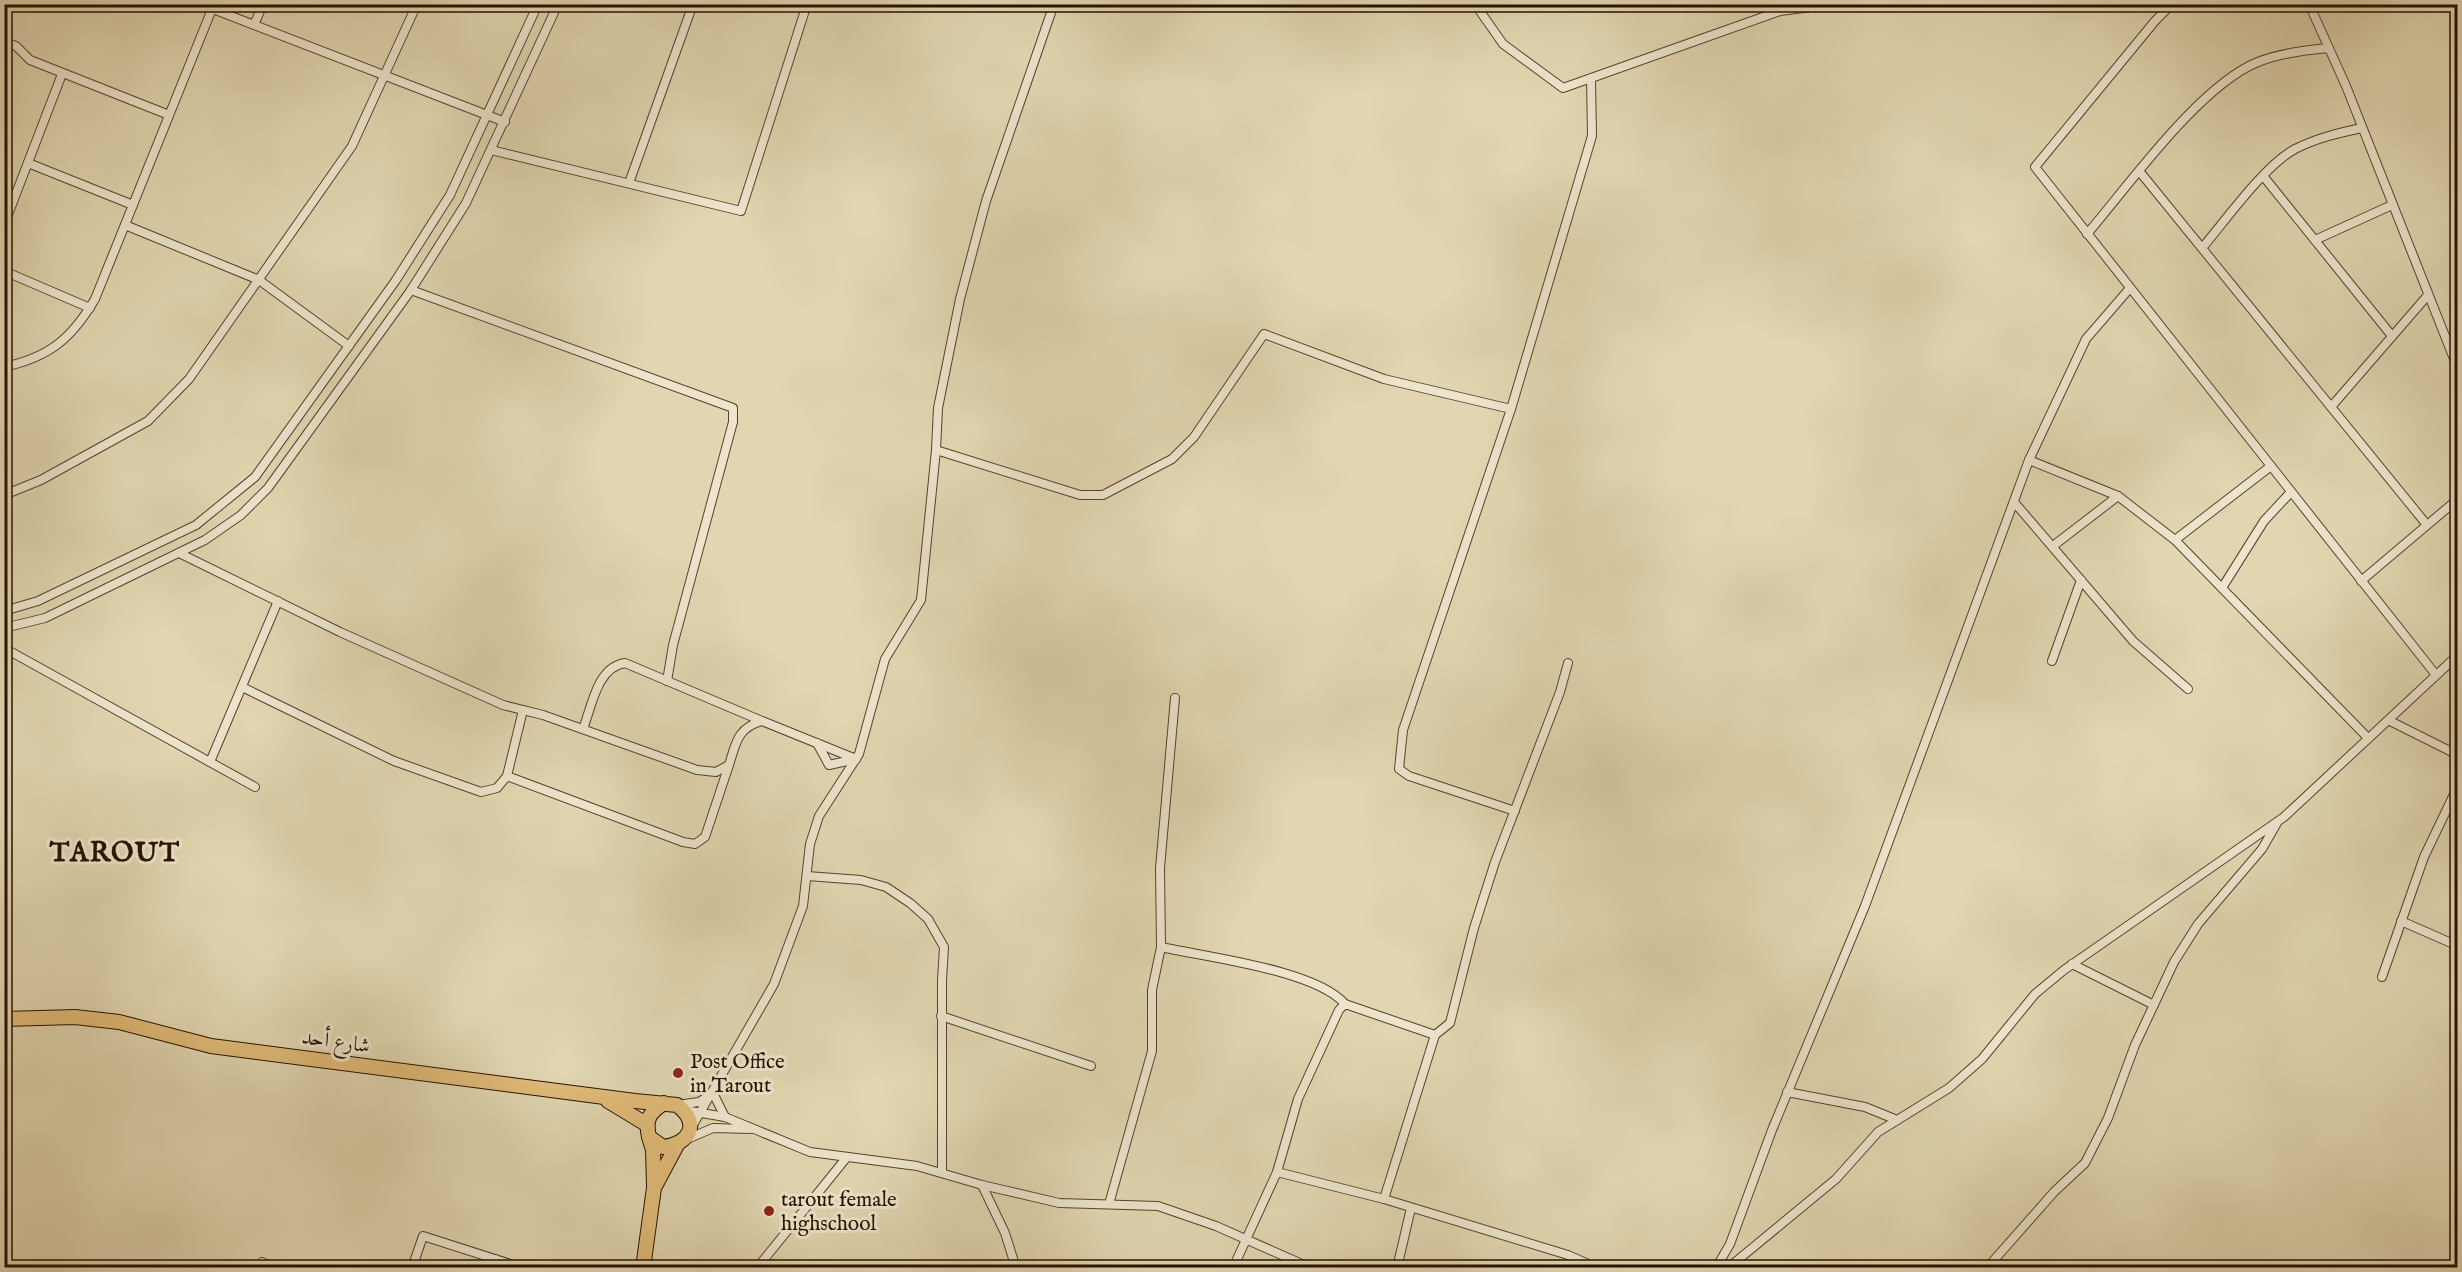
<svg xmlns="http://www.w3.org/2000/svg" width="2462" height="1272" viewBox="0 0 2462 1272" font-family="'IM FELL English',Amiri,serif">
	<rect width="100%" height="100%" fill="#e1d6b1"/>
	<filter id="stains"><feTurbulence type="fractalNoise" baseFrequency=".00333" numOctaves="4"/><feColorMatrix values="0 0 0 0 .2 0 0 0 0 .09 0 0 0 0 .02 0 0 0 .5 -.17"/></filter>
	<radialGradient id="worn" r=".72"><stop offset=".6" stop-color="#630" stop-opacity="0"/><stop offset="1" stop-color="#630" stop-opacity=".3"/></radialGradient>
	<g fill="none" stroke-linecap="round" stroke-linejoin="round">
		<!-- street casing -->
		<g stroke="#56422c" stroke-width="10">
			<g id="street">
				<polyline points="200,4 505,122"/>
				<polyline points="1475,4 1503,44 1563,88 1780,11 1835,4"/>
				<polyline points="2172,4 2155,21 2035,167 2436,675"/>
				<polyline points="2309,4 2346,86 2458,369"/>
				<polyline points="254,25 263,4"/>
				<polyline points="4,42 16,46 30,60 169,115"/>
				<polyline points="491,150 741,211 807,4"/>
				<polyline points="28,163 133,205"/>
				<polyline points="2140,172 2427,525"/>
				<polyline points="2264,177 2392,336"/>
				<polyline points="629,183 693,4"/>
				<polyline points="4,225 62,74"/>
				<polyline points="125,225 259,280 349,346"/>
				<path d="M2087,234c42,-49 113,-149 171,-172 22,-9 47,-12 71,-14"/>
				<polyline points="2315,240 2392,205"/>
				<path d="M2202,248c24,-28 62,-82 93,-99 22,-11 43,-16 67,-21"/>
				<polyline points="4,271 90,308"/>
				<polyline points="2130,288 2086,339 2029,460 2118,496 2175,540 2271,466"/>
				<polyline points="411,290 733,408 733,422 673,645 667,681"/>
				<path d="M4,367c46,-10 68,-29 91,-68l117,-290"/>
				<polyline points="2331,407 2428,295"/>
				<polyline points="1511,409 1403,730 1399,769 1409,776 1515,811"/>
				<polyline points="936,450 1080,495 1103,495 1172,459 1194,437 1264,334 1384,379 1511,409 1592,136 1591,78"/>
				<polyline points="4,495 41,480 148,421 189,379 352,146 417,4"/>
				<polyline points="2014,502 2133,641 2188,689"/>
				<polyline points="2175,540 2368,738"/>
				<polyline points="2053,546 2118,496"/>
				<path d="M179,553l161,79 163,73 40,10 154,55 19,2 13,-7c7,-22 8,-37 33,-44l94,38"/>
				<polyline points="2361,581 2458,499"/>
				<polyline points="2222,588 2264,521 2291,492"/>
				<polyline points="4,611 38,601 196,525 255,477 396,280 450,195 538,4"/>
				<polyline points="4,628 45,618 205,540 241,515 268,488 411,290 466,203 558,4"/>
				<polyline points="4,648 255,787"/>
				<polyline points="2052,661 2081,580"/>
				<polyline points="242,687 394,761 481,792 497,788 507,776 523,710"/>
				<polyline points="2390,721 2458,755"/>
				<path d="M583,729c9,-23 14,-62 42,-66l137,58"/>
				<polyline points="817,743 829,765 856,759"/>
				<polyline points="210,762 278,601"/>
				<polyline points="507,776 683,842 695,844 705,837 729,765"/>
				<polyline points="807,876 861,880 886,887 910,903 928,919 944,947 942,980 942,1173"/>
				<polyline points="2401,921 2458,946"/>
				<path d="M1161,947c45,10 155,23 184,57"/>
				<polyline points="2072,964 2154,1005"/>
				<polyline points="2382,977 2424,857 2458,786"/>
				<polyline points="941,1016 1091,1066"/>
				<polyline points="1435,1035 1450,1023 1474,928 1495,862 1560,692 1568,663"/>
				<polyline points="1787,1092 1865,1107 1897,1120"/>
				<polyline points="713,1093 725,1117"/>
				<polyline points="677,1105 699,1102 710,1095"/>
				<polyline points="684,1110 725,1117 810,1152 917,1166 982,1185 1059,1203 1158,1206 1216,1226 1311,1268"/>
				<polyline points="690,1130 774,984 803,906 810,844 819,816 859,754 885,659 921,600 936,450 938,408 960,299 986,201 1054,4"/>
				<polyline points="685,1140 713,1128 750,1129"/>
				<polyline points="1277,1172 1384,1199"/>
				<polyline points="982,1185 1005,1233 1016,1268"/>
				<polyline points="1109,1204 1152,1051 1152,990 1161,947 1160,868 1175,698"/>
				<polyline points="261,1268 262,1262 276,1268"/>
				<polyline points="412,1268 423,1236 523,1268"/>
				<polyline points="493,1268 495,1259"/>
				<polyline points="757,1268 847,1157"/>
				<polyline points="1233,1268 1277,1172 1298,1099 1339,1010 1345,1004 1435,1035 1384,1199 1568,1255 1586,1263 1585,1268"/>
				<polyline points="1397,1268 1411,1208"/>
				<polyline points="1716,1268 1730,1244 1772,1130 1865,906 2029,460"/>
				<polyline points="1728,1268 1836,1179 1878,1132 1949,1088 1982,1059 2035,994 2064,970 2284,817 2458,655"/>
				<polyline points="1987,1268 2054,1192 2085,1163 2108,1118 2135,1045 2174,962 2198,924 2262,849 2277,823"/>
			</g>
		</g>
		<!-- primary casing -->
		<g stroke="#271100" stroke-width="16">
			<g id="primary">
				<path d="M4,1019l71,-2 44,5 92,24 424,55 42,4c24,18 13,39 -14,42l-14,-10c-4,-18 0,-24 15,-34"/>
				<polyline points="608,1101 646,1124"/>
				<polyline points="649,1137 653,1150 654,1185"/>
				<polyline points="643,1268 654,1188 677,1145"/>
			</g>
		</g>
		<!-- street -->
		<use href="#street" stroke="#ece4cc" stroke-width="8"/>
		<!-- primary -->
		<use href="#primary" stroke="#e0bb78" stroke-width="14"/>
	</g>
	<!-- markers -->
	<g fill="#8f2418" stroke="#ece4cc" stroke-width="2">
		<circle cx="678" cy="1073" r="6"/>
		<circle cx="769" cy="1211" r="6"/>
	</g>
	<g text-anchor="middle" stroke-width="6" stroke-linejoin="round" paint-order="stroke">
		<!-- street labels -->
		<g font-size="21" fill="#271100" stroke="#ece4cc">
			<text transform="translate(336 1041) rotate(8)" y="7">شارع أحد</text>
		</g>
		<!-- poi labels -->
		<g font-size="21" fill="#271100" stroke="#ece4cc" text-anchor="start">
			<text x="690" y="1068">Post Office<tspan x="690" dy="24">in Tarout</tspan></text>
			<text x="781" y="1206">tarout female<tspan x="781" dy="24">highschool</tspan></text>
		</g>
		<!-- district labels -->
		<g font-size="27" font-weight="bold" letter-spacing="1.5" fill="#271100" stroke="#ece4cc">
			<text x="115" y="861">TAROUT</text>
		</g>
	</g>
	<!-- margin -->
	<rect width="2462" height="1272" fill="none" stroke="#e1d6b1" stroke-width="24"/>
	<rect x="6" y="6" width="2450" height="1260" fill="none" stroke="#271100" stroke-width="3"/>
	<rect x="12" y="12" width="2438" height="1248" fill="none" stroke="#271100" stroke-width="1.5"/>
	<rect width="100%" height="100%" filter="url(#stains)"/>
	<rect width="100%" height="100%" fill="url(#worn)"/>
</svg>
